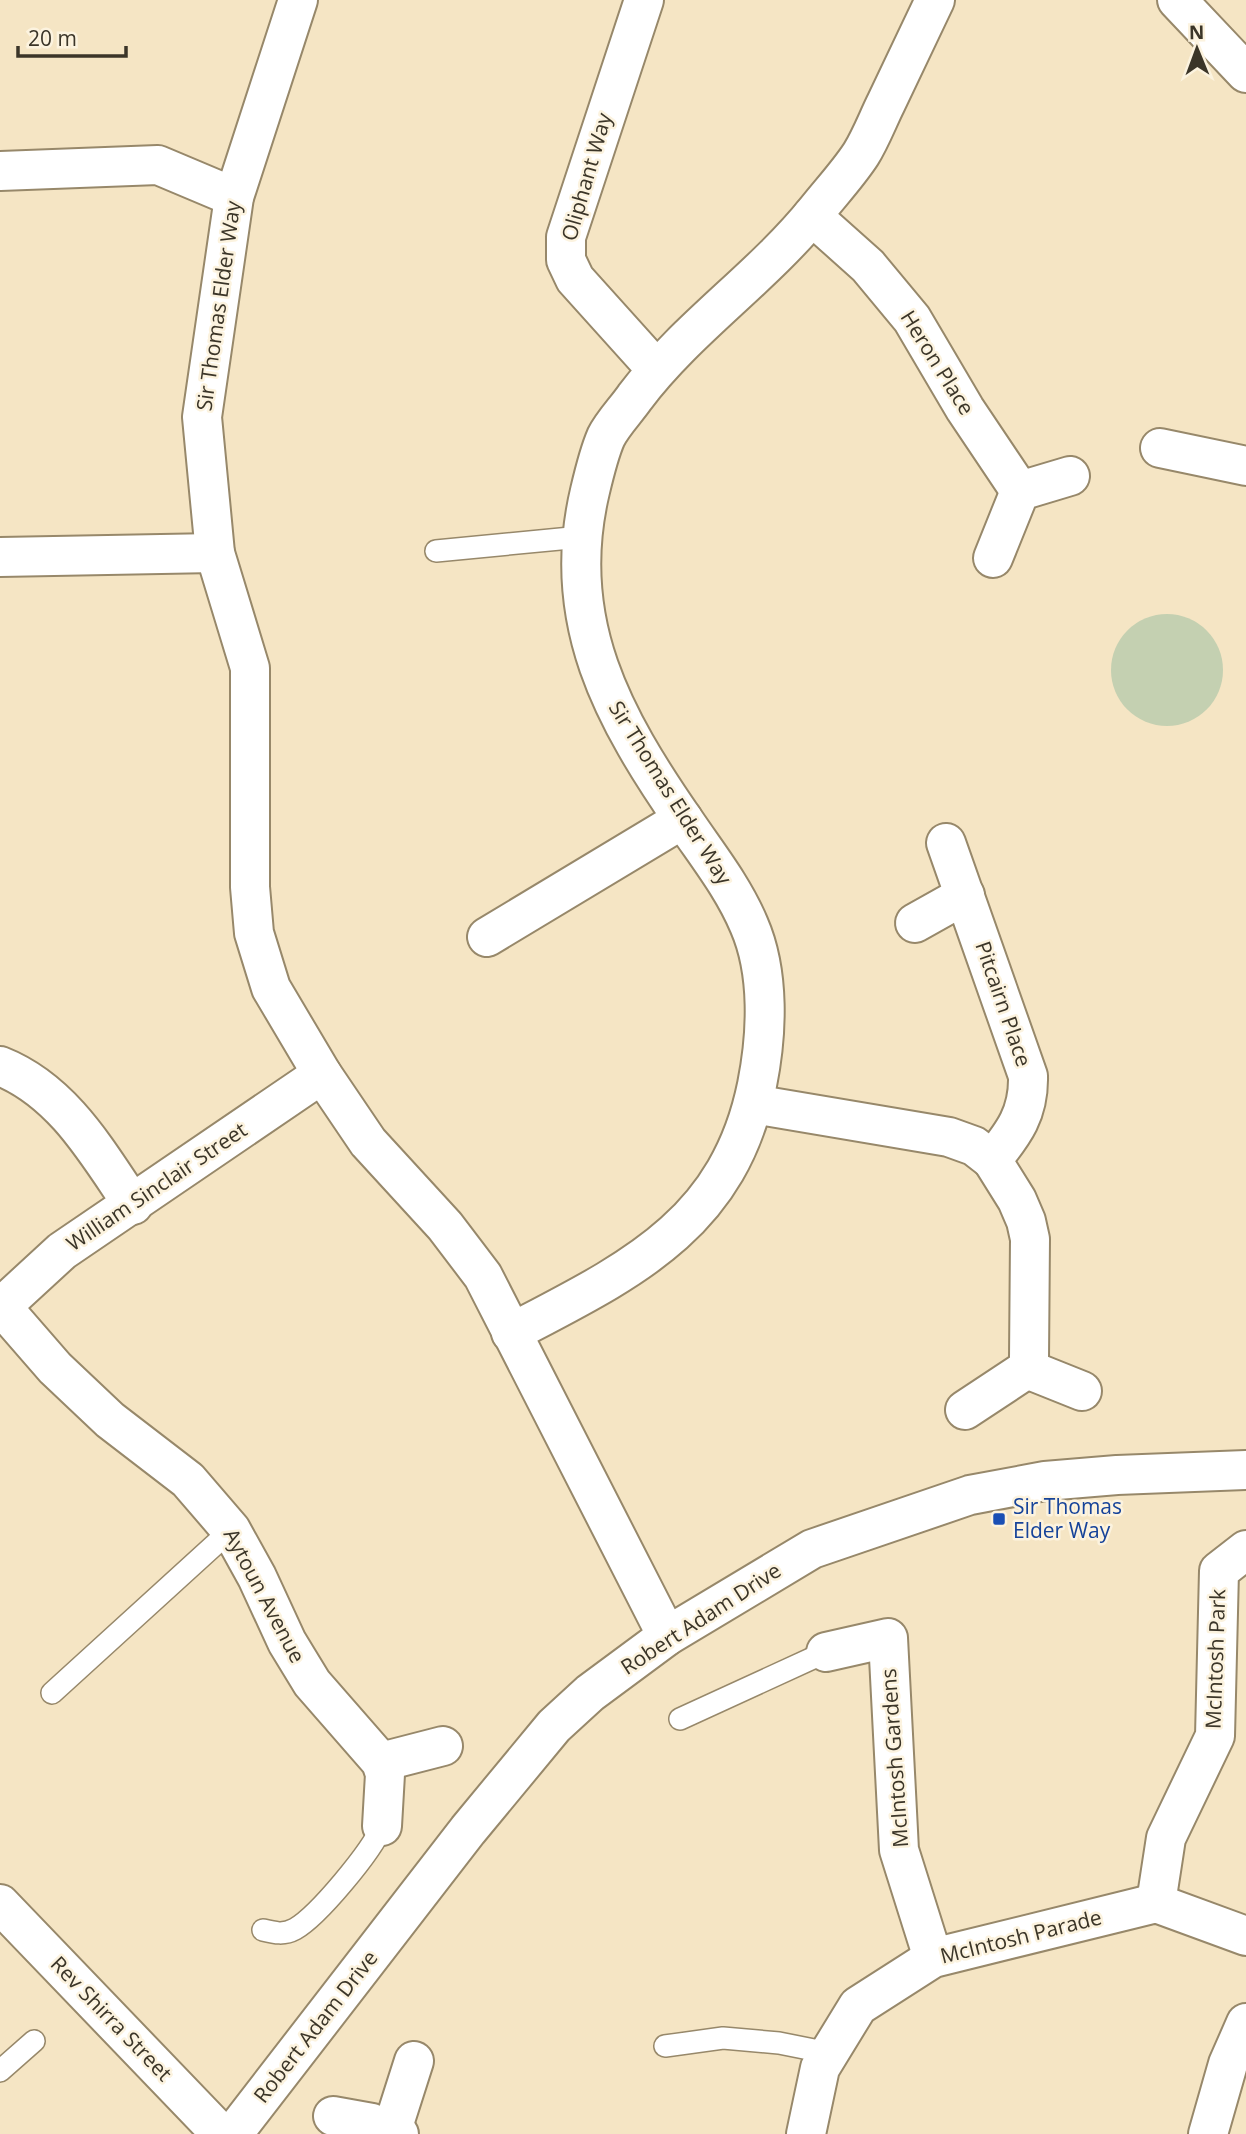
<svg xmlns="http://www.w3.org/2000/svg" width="1246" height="2134" viewBox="0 0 1246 2134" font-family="'Open Sans',sans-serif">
	<rect width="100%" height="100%" fill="#f5e5c4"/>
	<!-- green -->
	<circle fill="#c4d0b1" cx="1167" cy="670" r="56"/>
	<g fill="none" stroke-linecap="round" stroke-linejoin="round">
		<!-- service casing -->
		<g stroke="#97886a" stroke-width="24">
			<g id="service">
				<polyline points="436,551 581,537"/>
				<polyline points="52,1693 231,1530"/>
				<polyline points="680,1719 826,1652"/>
				<path d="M263,1930c12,3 21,5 32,-1 23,-13 77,-78 87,-103"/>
				<polyline points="665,2046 723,2038 779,2043 829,2053"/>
				<polyline points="0,2071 34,2041"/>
			</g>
		</g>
		<!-- minor casing -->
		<g stroke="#97886a" stroke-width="42">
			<g id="minor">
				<polyline points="298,0 234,197 202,417 215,553 250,668 250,887 254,933 271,988 322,1074 368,1142 445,1226 483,1276 667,1636"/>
				<polyline points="644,0 566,237 566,260 575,279 656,369"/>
				<polyline points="1177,0 1246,73"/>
				<polyline points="0,171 158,165 234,197"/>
				<polyline points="812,216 868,266 912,319 965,409 1020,491"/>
				<polyline points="1160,448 1246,466"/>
				<polyline points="0,557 215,553"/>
				<polyline points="993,558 1020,491 1070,476"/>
				<path d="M946,843l82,233c1,37 -14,57 -36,84l25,40 9,21 4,18 -1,120 -2,10 -62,41"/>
				<polyline points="915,923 965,895"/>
				<polyline points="487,937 683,819"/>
				<path d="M0,1066c63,25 97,86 133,139"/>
				<polyline points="753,1104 949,1137 974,1146 992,1160"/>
				<polyline points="2,1307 55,1368 110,1420 188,1480 231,1530 257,1577 287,1642 312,1683 381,1762 385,1774 382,1826"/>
				<polyline points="0,1308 62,1251 322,1074"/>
				<path d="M511,1333c116,-61 217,-106 246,-248 10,-50 13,-112 -8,-160 -16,-38 -41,-69 -64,-103 -72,-104 -126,-201 -95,-331 4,-17 9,-38 16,-54 7,-14 20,-27 29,-40 52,-69 127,-119 181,-186 15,-19 32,-37 45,-57 10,-16 17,-35 25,-51 17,-35 33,-69 49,-103"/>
				<polyline points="1027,1369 1082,1391"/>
				<polyline points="826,1652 888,1638 899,1850 933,1958"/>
				<polyline points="381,1762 443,1746"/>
				<polyline points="1156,1903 1166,1838 1215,1736 1219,1571 1246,1550"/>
				<polyline points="0,1904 221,2134"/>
				<polyline points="333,2116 372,2123 399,2134"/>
				<polyline points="392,2130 414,2061"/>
				<polyline points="806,2134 820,2068 858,2006 933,1958 1156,1903 1246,1936"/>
				<polyline points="1208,2134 1228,2064 1246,2023"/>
			</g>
		</g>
		<!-- tertiary casing -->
		<g stroke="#97886a" stroke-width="42">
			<polyline id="tertiary" points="233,2134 468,1830 554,1726 590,1693 667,1636 812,1549 970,1495 1045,1481 1117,1475 1246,1470"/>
		</g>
		<!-- service -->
		<use href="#service" stroke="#fff" stroke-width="21"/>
		<!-- minor -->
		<use href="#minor" stroke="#fff" stroke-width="38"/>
		<!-- tertiary -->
		<use href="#tertiary" stroke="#fff" stroke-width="38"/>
	</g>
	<!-- markers -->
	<rect fill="#1a4fb4" stroke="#fcf3df" stroke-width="2.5" x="992" y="1512" width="14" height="14" rx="3.5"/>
	<g text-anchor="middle" stroke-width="5" stroke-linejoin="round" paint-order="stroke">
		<!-- street labels -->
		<g font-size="21" fill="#3b3528" stroke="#fcf3df">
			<text transform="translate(587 177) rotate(-74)" y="7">Oliphant Way</text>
			<text transform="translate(219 306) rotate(-82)" y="7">Sir Thomas Elder Way</text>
			<text transform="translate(937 363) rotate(58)" y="7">Heron Place</text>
			<text transform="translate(670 793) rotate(58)" y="7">Sir Thomas Elder Way</text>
			<text transform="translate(1003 1004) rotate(71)" y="7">Pitcairn Place</text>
			<text transform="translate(157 1187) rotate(-34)" y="7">William Sinclair Street</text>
			<text transform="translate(264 1596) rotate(62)" y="7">Aytoun Avenue</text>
			<text transform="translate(701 1619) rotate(-33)" y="7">Robert Adam Drive</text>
			<text transform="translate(1216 1659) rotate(-88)" y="7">McIntosh Park</text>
			<text transform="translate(895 1758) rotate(-94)" y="7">McIntosh Gardens</text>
			<text transform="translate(1021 1937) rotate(-14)" y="7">McIntosh Parade</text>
			<text transform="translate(111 2019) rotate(46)" y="7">Rev Shirra Street</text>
			<text transform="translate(316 2027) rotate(-52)" y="7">Robert Adam Drive</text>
		</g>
		<!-- transit labels -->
		<g font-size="21" fill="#164399" stroke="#fcf3df" text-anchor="start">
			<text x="1013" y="1514">Sir Thomas<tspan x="1013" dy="24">Elder Way</tspan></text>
		</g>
	</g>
	<!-- north arrow -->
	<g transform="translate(1197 49) rotate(359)" stroke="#fcf3df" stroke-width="5" paint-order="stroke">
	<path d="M0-5L12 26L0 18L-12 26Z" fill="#3b3528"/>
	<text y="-10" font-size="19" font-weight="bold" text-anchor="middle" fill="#3b3528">N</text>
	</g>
	<!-- scale -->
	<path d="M18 46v10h108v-10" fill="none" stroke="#3b3528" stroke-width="3.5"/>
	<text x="28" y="46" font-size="21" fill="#3b3528" stroke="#fcf3df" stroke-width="5" paint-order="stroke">20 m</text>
</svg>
